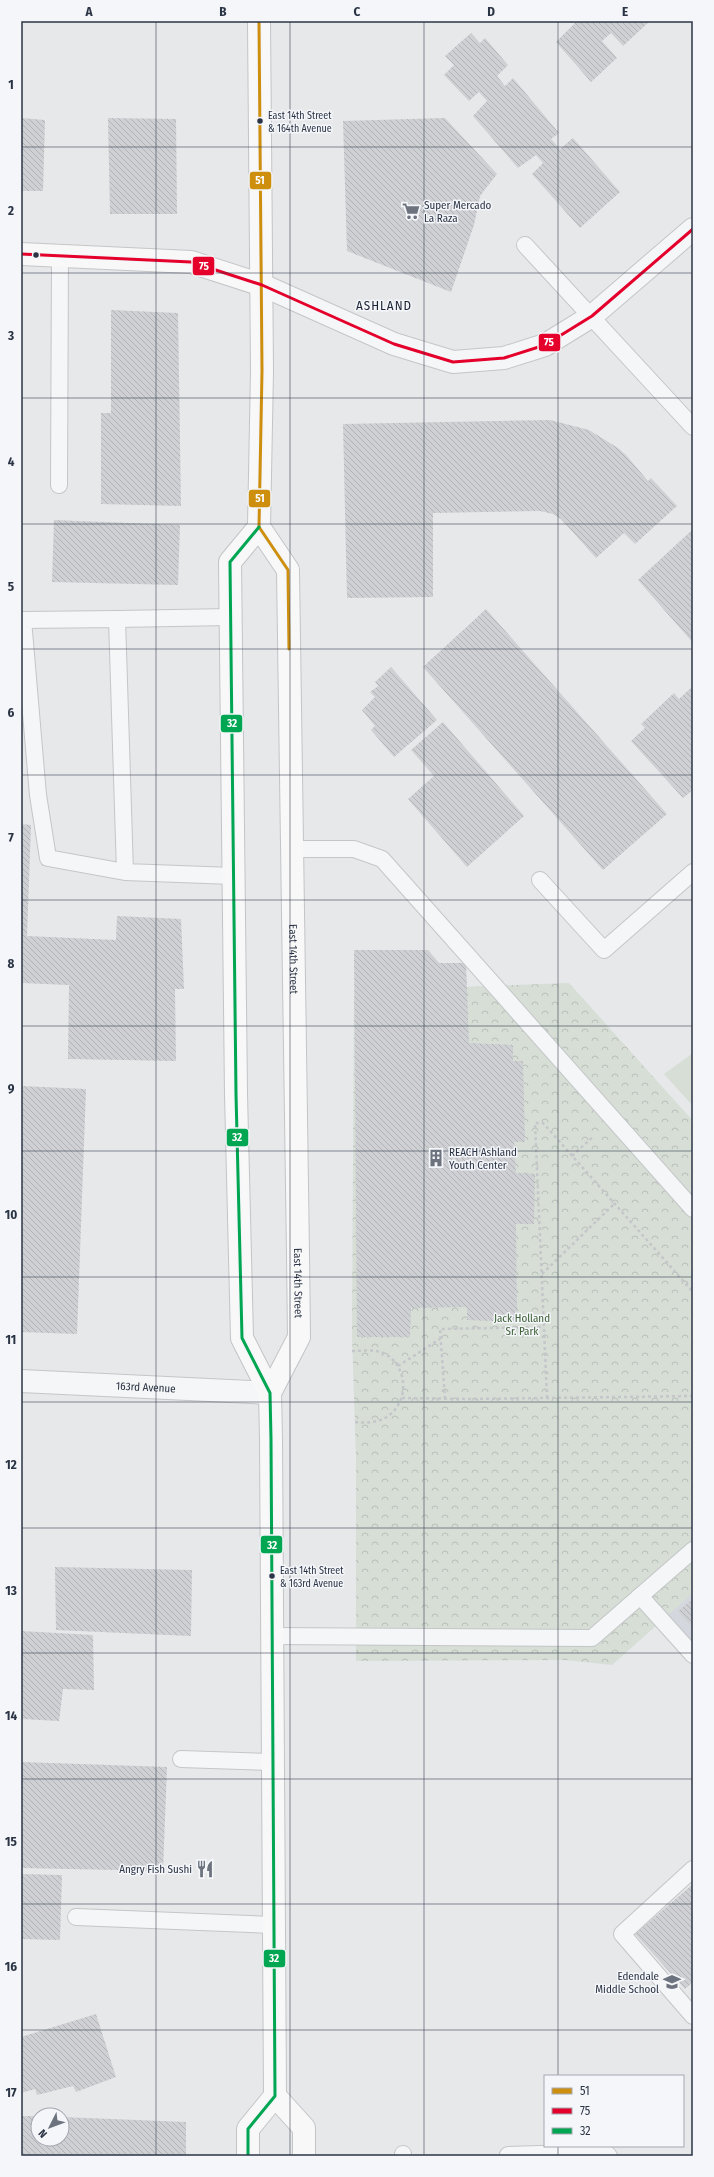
<svg xmlns="http://www.w3.org/2000/svg" width="714" height="2177" viewBox="0 0 714 2177" font-family="'Fira Sans Condensed',sans-serif">
	<defs>
		<pattern id="park-crowns" width="20" height="18" patternUnits="userSpaceOnUse"><rect width="20" height="18" fill="#d6ded6"/><path d="M2 6a3 3 0 1 1 6 0M12 15a3 3 0 1 1 6 0" fill="none" stroke="#b8bfb9"/></pattern>
		<pattern id="building-back-hatch" width="6" height="6" patternUnits="userSpaceOnUse"><rect width="6" height="6" fill="#ced0d3"/><path d="M-1 5l2 2M0 0l6 6M5-1l2 2" fill="none" stroke="#b1b3b6"/></pattern>
	</defs>
	<rect width="100%" height="100%" fill="#e6e8ea"/>
	<!-- built -->
	<polygon fill="#d4d7dd" points="693,1593 693,1655 662,1620"/>
	<!-- green -->
	<polygon fill="#d6ded6" points="693,1053 693,1106 664,1074"/>
	<!-- park -->
	<polygon fill="url(#park-crowns)" points="569,983 693,1121 693,1593 612,1665 566,1660 356,1661 356,1458 352,1335 354,991"/>
	<!-- building -->
	<g fill="url(#building-back-hatch)">
		<polygon points="577,21 650,21 623,46 611,33 602,41 617,58 591,82 556,42"/>
		<polygon points="471,33 480,43 485,38 508,65 497,76 505,86 513,78 559,133 551,139 560,149 573,138 620,192 580,228 532,174 543,163 536,155 518,168 473,116 487,101 479,92 469,101 444,75 454,65 445,56"/>
		<polygon points="21,118 45,120 43,191 21,191"/>
		<polygon points="108,118 176,119 177,214 110,214"/>
		<polygon points="445,118 497,174 480,196 474,225 451,292 347,251 343,121"/>
		<polygon points="111,310 178,313 181,506 101,504 101,413 111,413"/>
		<polygon points="550,420 589,430 618,448 626,455 648,481 651,478 677,506 635,544 624,533 596,558 561,519 553,514 540,511 433,513 433,597 347,598 343,424"/>
		<polygon points="54,520 180,525 178,585 52,582"/>
		<polygon points="693,529 693,643 638,580"/>
		<polygon points="486,609 667,814 603,870 423,667"/>
		<polygon points="391,667 437,720 394,757 371,730 375,726 362,710 375,697 370,692 378,686 375,682"/>
		<polygon points="692,687 693,790 683,798 631,741 645,728 641,724 674,693 679,699"/>
		<polygon points="443,722 524,816 467,867 408,799 434,776 411,750"/>
		<polygon points="21,824 31,825 27,936 116,940 117,916 181,919 184,989 175,989 176,1061 68,1059 69,985 21,983"/>
		<polygon points="354,950 428,950 439,963 466,963 469,1043 513,1045 513,1061 523,1061 525,1142 514,1142 516,1173 535,1174 534,1224 516,1224 517,1322 467,1320 467,1307 411,1308 410,1337 357,1337"/>
		<polygon points="21,1086 86,1089 77,1334 21,1332"/>
		<polygon points="55,1567 192,1570 191,1636 56,1630"/>
		<polygon points="693,1599 693,1628 678,1611"/>
		<polygon points="21,1631 93,1635 94,1690 63,1689 59,1721 21,1719"/>
		<polygon points="22,1762 167,1767 163,1871 21,1868"/>
		<polygon points="21,1874 62,1875 60,1940 21,1939"/>
		<polygon points="693,1884 693,1982 685,1989 635,1934"/>
		<polygon points="96,2014 116,2077 76,2092 73,2086 37,2095 35,2089 21,2093 21,2037"/>
		<polygon points="21,2116 38,2116 38,2139 62,2139 62,2117 186,2122 186,2156 21,2156"/>
	</g>
	<g fill="none" stroke-linecap="round" stroke-linejoin="round">
		<!-- lane casing -->
		<g stroke="#c4c6c8" stroke-width="18">
			<g id="lane">
				<polyline points="525,245 693,427"/>
				<polyline points="59,485 60,256"/>
				<polyline points="117,619 230,617"/>
				<polyline points="291,849 354,849 382,859 693,1209"/>
				<polyline points="125,872 117,619 23,620 38,795 48,858 125,872 233,876"/>
				<polyline points="540,880 604,950 693,872"/>
				<polyline points="640,1596 693,1655"/>
				<polyline points="272,1636 592,1638 693,1550"/>
				<polyline points="181,1759 272,1762"/>
				<polyline points="693,1869 622,1934 693,2016"/>
				<polyline points="76,1917 274,1925"/>
				<polyline points="508,2155 605,2152 609,2156"/>
				<polyline points="403,2156 403,2154"/>
			</g>
		</g>
		<!-- street casing -->
		<g stroke="#c4c6c8" stroke-width="24">
			<g id="street">
				<polyline points="262,285 394,344 453,362 504,358 545,345 592,316 693,229"/>
				<path id="s1" d="M21,1381l249,12"/>
			</g>
		</g>
		<!-- secondary casing -->
		<g stroke="#c4c6c8" stroke-width="24">
			<polyline id="secondary" points="21,254 191,262 262,285"/>
		</g>
		<!-- primary casing -->
		<g stroke="#c2c5c8" stroke-width="24">
			<g id="primary">
				<path id="s2" d="M259,21l3,350 -3,156 29,43 10,684 1,83 -29,56"/>
				<polyline points="275,2096 304,2128 304,2156"/>
				<polyline points="248,2156 248,2129 275,2096 271,1439 270,1393 242,1338 236,1094 230,562 259,527"/>
			</g>
		</g>
		<!-- path -->
		<g stroke="#c5c6ca" stroke-width="2.5" stroke-dasharray="3 3" stroke-linecap="butt">
			<polyline points="572,1156 594,1136"/>
			<polyline points="542,1274 614,1204"/>
			<path d="M352,1351c10,0 21,-2 31,2 26,12 27,51 2,65 -10,5 -20,5 -30,4"/>
			<polyline points="398,1366 440,1339"/>
			<polyline points="402,1398 471,1399 693,1396"/>
			<polyline points="547,1398 535,1123 543,1123 693,1292"/>
			<polyline points="445,1399 440,1329 544,1327"/>
		</g>
		<!-- lane -->
		<use href="#lane" stroke="#f5f6f7" stroke-width="16"/>
		<!-- street -->
		<use href="#street" stroke="#f5f6f7" stroke-width="22"/>
		<!-- secondary -->
		<use href="#secondary" stroke="#f8f8f8" stroke-width="22"/>
		<!-- primary -->
		<use href="#primary" stroke="#f8f8f8" stroke-width="22"/>
		<!-- bus-1 casing -->
		<g stroke="#f4f6f9" stroke-width="6">
			<polyline id="bus-1" points="259,21 262,371 259,527 288,570 289,649"/>
		</g>
		<!-- bus-2 casing -->
		<g stroke="#f4f6f9" stroke-width="6">
			<polyline id="bus-2" points="21,254 191,262 262,285 394,344 453,362 504,358 545,345 592,316 693,229"/>
		</g>
		<!-- bus-3 casing -->
		<g stroke="#f4f6f9" stroke-width="6">
			<polyline id="bus-3" points="248,2156 248,2129 275,2096 271,1439 270,1393 242,1338 236,1094 230,562 259,527"/>
		</g>
		<!-- bus-1 -->
		<use href="#bus-1" stroke="#ce8f0e" stroke-width="3"/>
		<!-- bus-2 -->
		<use href="#bus-2" stroke="#e4002b" stroke-width="3"/>
		<!-- bus-3 -->
		<use href="#bus-3" stroke="#00a651" stroke-width="3"/>
	</g>
	<!-- grid -->
	<path fill="none" stroke="#2b3445" stroke-width="1" stroke-opacity="0.55" d="M156,21v2135M290,21v2135M424,21v2135M558,21v2055M21,147h672M21,273h672M21,398h672M21,524h672M21,649h672M21,775h672M21,900h672M21,1026h672M21,1151h672M21,1277h672M21,1402h672M21,1528h672M21,1653h672M21,1779h672M21,1904h672M21,2030h672M558,2146v10"/>
	<!-- icons -->
	<defs>
		<g id="supermarket-bare" transform="scale(1.38)"><path d="M-6-5.5h2.5l.6 2H6L4.5 2H-2.5L-4.4-4H-6ZM-1.5 3.2a1.3 1.3 0 1 0 .1 0ZM3 3.2a1.3 1.3 0 1 0 .1 0Z" fill="#6c737f" stroke="#f4f6f9" stroke-width="2.5" paint-order="stroke"/></g>
		<g id="building-bare" transform="scale(1.38)"><path d="M-4-6H4V6H1V3H-1V6H-4ZM-2.5-4.3h1.7v1.8h-1.7ZM.8-4.3h1.7v1.8H.8ZM-2.5-1h1.7V.8h-1.7ZM.8-1h1.7V.8H.8Z" fill="#6c737f" stroke="#f4f6f9" stroke-width="2.5" paint-order="stroke"/></g>
		<g id="restaurant-bare" transform="scale(1.38)"><path d="M-5-6h1v4h1v-4h1v4h1v-4h1v5L-1.5 .5V6h-2V.5L-5-1ZM5-6V6H3V1.5H1.5Q1.5-4 5-6Z" fill="#6c737f" stroke="#f4f6f9" stroke-width="2.5" paint-order="stroke"/></g>
		<g id="school-bare" transform="scale(1.38)"><path d="M0-5L7-2L0 1L-7-2ZM-4 1L0 2.5L4 1V4Q0 6-4 4Z" fill="#6c737f" stroke="#f4f6f9" stroke-width="2.5" paint-order="stroke"/></g>
	</defs>
	<g fill-rule="evenodd">
		<use href="#supermarket-bare" x="411" y="211"/>
		<use href="#building-bare" x="436" y="1158"/>
		<use href="#restaurant-bare" x="205" y="1869"/>
		<use href="#school-bare" x="672" y="1982"/>
	</g>
	<!-- markers -->
	<g fill="#2b3445" stroke="#f4f6f9" stroke-width="1.5">
		<circle cx="260" cy="121" r="3.5"/>
		<circle cx="36" cy="255" r="3.5"/>
		<circle cx="272" cy="1576" r="3.5"/>
	</g>
	<g text-anchor="middle" stroke-width="3" stroke-linejoin="round" paint-order="stroke">
		<!-- bus labels -->
		<g font-size="10" fill="#2b3445" stroke="#f4f6f9" text-anchor="start">
			<text x="268" y="119">East 14th Street<tspan x="268" dy="13">&amp; 164th Avenue</tspan></text>
			<text x="280" y="1574">East 14th Street<tspan x="280" dy="13">&amp; 163rd Avenue</tspan></text>
		</g>
		<!-- poi labels -->
		<g font-size="11" fill="#2b3445" stroke="#f4f6f9" text-anchor="start">
			<text x="424" y="209">Super Mercado<tspan x="424" dy="13">La Raza</tspan></text>
			<text x="449" y="1156">REACH Ashland<tspan x="449" dy="13">Youth Center</tspan></text>
			<text x="192" y="1873" text-anchor="end">Angry Fish Sushi</text>
			<text x="659" y="1980" text-anchor="end">Edendale<tspan x="659" dy="13">Middle School</tspan></text>
		</g>
		<!-- street labels -->
		<g font-size="11" fill="#2b3445" stroke="#f4f6f9">
			<text dy="4" stroke="none"><textPath href="#s2" startOffset="947">East 14th Street</textPath></text>
			<text dy="4" stroke="none"><textPath href="#s2" startOffset="1271">East 14th Street</textPath></text>
			<text dy="4" stroke="none"><textPath href="#s1" startOffset="125">163rd Avenue</textPath></text>
		</g>
		<!-- park labels -->
		<g font-size="11" fill="#3f6138" stroke="#f4f6f9">
			<text x="522" y="1322">Jack Holland<tspan x="522" dy="13">Sr. Park</tspan></text>
		</g>
		<!-- quarter labels -->
		<g font-size="13" letter-spacing="1" fill="#1d2536" stroke="#f4f6f9">
			<text x="384" y="310">ASHLAND</text>
		</g>
	</g>
	<g stroke="#f4f6f9" stroke-width="1.5">
		<rect x="249" y="171" width="23" height="19" rx="4" fill="#ce8f0e"/>
		<rect x="192" y="256" width="23" height="20" rx="4" fill="#e4002b"/>
		<rect x="538" y="333" width="23" height="19" rx="4" fill="#e4002b"/>
		<rect x="248" y="489" width="23" height="19" rx="4" fill="#ce8f0e"/>
		<rect x="220" y="714" width="23" height="19" rx="4" fill="#00a651"/>
		<rect x="226" y="1128" width="23" height="19" rx="4" fill="#00a651"/>
		<rect x="260" y="1535" width="23" height="19" rx="4" fill="#00a651"/>
		<rect x="263" y="1949" width="23" height="19" rx="4" fill="#00a651"/>
	</g>
	<g font-size="11" text-anchor="middle" font-weight="bold" fill="#fff">
		<text x="260" y="184">51</text>
		<text x="204" y="270">75</text>
		<text x="549" y="346">75</text>
		<text x="260" y="502">51</text>
		<text x="232" y="727">32</text>
		<text x="237" y="1141">32</text>
		<text x="272" y="1549">32</text>
		<text x="274" y="1962">32</text>
	</g>
	<!-- border -->
	<rect width="714" height="2177" fill="none" stroke="#f4f6f9" stroke-width="44"/>
	<!-- legend -->
	<rect x="544" y="2075" width="140" height="72" fill="#f4f6f9" stroke="#a4a8b1"/>
	<rect x="552" y="2088" width="20" height="6" fill="#ce8f0e" stroke="#a4a8b1"/>
	<text x="580" y="2095" font-size="12" fill="#2b3445">51</text>
	<rect x="552" y="2108" width="20" height="6" fill="#e4002b" stroke="#a4a8b1"/>
	<text x="580" y="2115" font-size="12" fill="#2b3445">75</text>
	<rect x="552" y="2128" width="20" height="6" fill="#00a651" stroke="#a4a8b1"/>
	<text x="580" y="2135" font-size="12" fill="#2b3445">32</text>
	<!-- north arrow -->
	<g transform="translate(50 2127) rotate(228)"><circle r="19" fill="#f4f6f9" stroke="#a4a8b1"/>
	<path d="M0-3L7 15L0 10L-7 15Z" fill="#6c737f"/>
	<text y="-6" font-size="11" font-weight="bold" text-anchor="middle" fill="#2b3445">N</text>
	</g>
	<rect x="22" y="22" width="670" height="2133" fill="none" stroke="#2b3445" stroke-width="1.5"/>
	<g font-size="13" text-anchor="middle" font-weight="bold" fill="#2b3445">
		<text x="89" y="16">A</text>
		<text x="223" y="16">B</text>
		<text x="357" y="16">C</text>
		<text x="491" y="16">D</text>
		<text x="625" y="16">E</text>
		<text x="11" y="89">1</text>
		<text x="11" y="215">2</text>
		<text x="11" y="340">3</text>
		<text x="11" y="466">4</text>
		<text x="11" y="591">5</text>
		<text x="11" y="717">6</text>
		<text x="11" y="842">7</text>
		<text x="11" y="968">8</text>
		<text x="11" y="1093">9</text>
		<text x="11" y="1219">10</text>
		<text x="11" y="1344">11</text>
		<text x="11" y="1469">12</text>
		<text x="11" y="1595">13</text>
		<text x="11" y="1720">14</text>
		<text x="11" y="1846">15</text>
		<text x="11" y="1971">16</text>
		<text x="11" y="2097">17</text>
	</g>
</svg>
